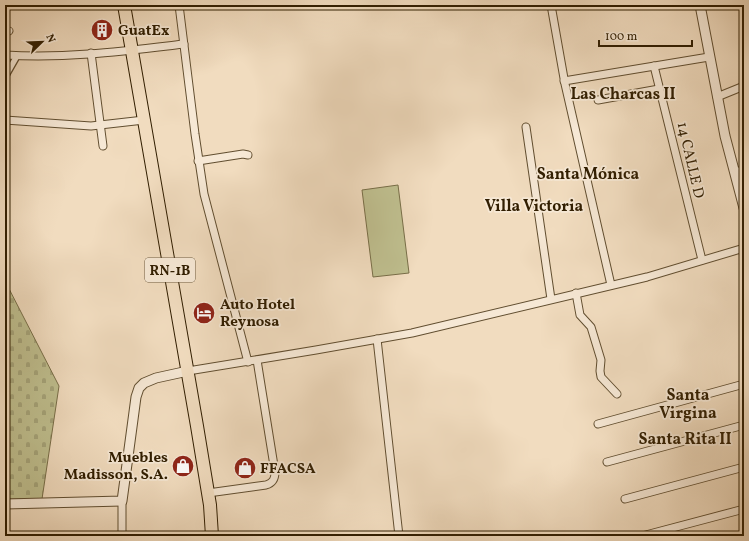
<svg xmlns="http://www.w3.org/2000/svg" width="749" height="541" viewBox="0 0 749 541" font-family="Vollkorn,serif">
	<defs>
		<pattern id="cemetery-stones" width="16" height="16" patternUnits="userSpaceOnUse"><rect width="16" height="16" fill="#bfbf8f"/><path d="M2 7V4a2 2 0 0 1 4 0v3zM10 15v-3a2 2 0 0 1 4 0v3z" fill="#a5a47a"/></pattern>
	</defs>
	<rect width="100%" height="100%" fill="#f1dcbf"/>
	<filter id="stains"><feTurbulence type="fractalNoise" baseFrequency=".005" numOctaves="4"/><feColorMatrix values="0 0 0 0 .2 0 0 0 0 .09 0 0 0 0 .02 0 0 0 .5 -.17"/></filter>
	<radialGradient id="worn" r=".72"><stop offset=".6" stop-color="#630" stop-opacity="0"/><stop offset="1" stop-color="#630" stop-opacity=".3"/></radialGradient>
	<!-- green -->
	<polygon fill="#bfbf8f" stroke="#786e48" points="398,185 409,273 373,277 362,190"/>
	<!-- cemetery -->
	<polygon fill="url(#cemetery-stones)" stroke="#786e48" points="5,281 59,386 42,499 5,499"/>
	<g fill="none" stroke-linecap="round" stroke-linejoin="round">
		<!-- pedestrian casing -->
		<g stroke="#614e30" stroke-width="8">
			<polyline id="pedestrian" points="5,77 17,56"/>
		</g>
		<!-- minor casing -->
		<g stroke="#614e30" stroke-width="9">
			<g id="minor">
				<polyline points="179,5 195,134 204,194 248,362"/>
				<polyline points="551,5 565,84 611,285"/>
				<polyline points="5,30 9,31"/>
				<polyline points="91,53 103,146"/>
				<path d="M5,55c60,4 120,-4 179,-11"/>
				<polyline points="654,66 702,260"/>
				<polyline points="564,81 709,57"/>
				<polyline points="717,97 744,86"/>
				<polyline points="598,100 659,89"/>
				<polyline points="5,120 91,126 144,120"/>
				<polyline points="526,127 551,299"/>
				<polyline points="198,161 243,154 248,155"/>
				<polyline points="735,173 744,169"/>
				<polyline points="576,293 580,315 591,327 601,360 600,371 601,377 617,394"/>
				<polyline points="377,339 399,536"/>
				<polyline points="188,371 316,350 412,333 647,277 744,248"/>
				<polyline points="598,424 744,384"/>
				<polyline points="607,462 744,425"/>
				<path d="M208,493l58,-8c7,-2 9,-6 9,-13l-18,-112"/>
				<polyline points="625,499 744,467"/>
				<polyline points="122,501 122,536"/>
				<polyline points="642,536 744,509"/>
			</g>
		</g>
		<!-- tertiary casing -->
		<g stroke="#614e30" stroke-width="11">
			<g id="tertiary">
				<polyline points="700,5 725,136 744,208"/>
				<polyline points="5,504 122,501 132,427 136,397 139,388 144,383 156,378 188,371"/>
			</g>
		</g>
		<!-- trunk casing -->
		<g stroke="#311e01" stroke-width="14">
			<polyline id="trunk" points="124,5 197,426 210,505 212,536"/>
		</g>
		<!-- pedestrian -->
		<use href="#pedestrian" stroke="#f6e8d5" stroke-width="5.5"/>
		<!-- minor -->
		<use href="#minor" stroke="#f6e8d5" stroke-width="7"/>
		<!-- tertiary -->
		<use href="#tertiary" stroke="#f6e8d5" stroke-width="9"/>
		<!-- trunk -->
		<use href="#trunk" stroke="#f1dcbf" stroke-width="12"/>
	</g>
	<!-- icons -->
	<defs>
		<g id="building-disc" transform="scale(1.15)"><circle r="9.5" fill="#8f2418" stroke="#f6e8d5"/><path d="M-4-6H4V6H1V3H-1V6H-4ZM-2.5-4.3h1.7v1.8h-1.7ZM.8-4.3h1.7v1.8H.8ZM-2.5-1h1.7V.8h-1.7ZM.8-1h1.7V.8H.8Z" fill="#fff"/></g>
		<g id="hotel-disc" transform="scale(1.15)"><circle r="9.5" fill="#8f2418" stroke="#f6e8d5"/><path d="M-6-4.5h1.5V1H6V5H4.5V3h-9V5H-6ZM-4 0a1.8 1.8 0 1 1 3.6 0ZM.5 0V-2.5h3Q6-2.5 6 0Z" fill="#fff"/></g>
		<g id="shop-disc" transform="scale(1.15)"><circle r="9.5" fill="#8f2418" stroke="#f6e8d5"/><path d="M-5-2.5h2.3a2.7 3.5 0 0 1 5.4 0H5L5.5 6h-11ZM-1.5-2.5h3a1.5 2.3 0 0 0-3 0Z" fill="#fff"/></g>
	</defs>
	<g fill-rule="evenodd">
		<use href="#building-disc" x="102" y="30"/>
		<use href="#hotel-disc" x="204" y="313"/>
		<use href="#shop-disc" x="183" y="466"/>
		<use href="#shop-disc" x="245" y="468"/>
	</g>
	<g text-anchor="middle" stroke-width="3.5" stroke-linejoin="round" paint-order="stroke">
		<!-- shield labels -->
		<rect fill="#f6e8d5" stroke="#6c5b41" stroke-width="1" x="145" y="258" width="50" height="24" rx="3"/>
		<g font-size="14" font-weight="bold" fill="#311e01">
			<text x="170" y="275">RN-1B</text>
		</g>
		<!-- poi labels -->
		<g font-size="15" font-weight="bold" fill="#311e01" stroke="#f6e8d5" text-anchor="start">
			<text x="118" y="35">GuatEx</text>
			<text x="220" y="309">Auto Hotel<tspan x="220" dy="17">Reynosa</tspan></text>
			<text x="168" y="462" text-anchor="end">Muebles<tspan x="168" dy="17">Madisson, S.A.</tspan></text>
			<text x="260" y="473">FFACSA</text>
		</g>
		<!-- street labels -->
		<g font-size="15" fill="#311e01" stroke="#f6e8d5">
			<text transform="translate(691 160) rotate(77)" y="5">14 CALLE D</text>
		</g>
		<!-- neighbourhood labels -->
		<g font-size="16" font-weight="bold" fill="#311e01" stroke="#f6e8d5">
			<text x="623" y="99">Las Charcas II</text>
			<text x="588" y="179">Santa Mónica</text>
			<text x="534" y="211">Villa Victoria</text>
			<text x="688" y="400">Santa<tspan x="688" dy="18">Virgina</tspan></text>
			<text x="685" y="444">Santa Rita II</text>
		</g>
	</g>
	<!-- margin -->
	<rect width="749" height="541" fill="none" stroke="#f1dcbf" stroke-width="20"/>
	<rect x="6" y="6" width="737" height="529" fill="none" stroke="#311e01" stroke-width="2"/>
	<rect x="10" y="10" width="729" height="521" fill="none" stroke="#311e01"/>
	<!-- north arrow -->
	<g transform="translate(42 42) rotate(67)" stroke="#f6e8d5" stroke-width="3" paint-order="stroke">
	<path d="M0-3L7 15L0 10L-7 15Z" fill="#311e01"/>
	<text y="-6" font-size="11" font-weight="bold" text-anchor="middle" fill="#311e01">N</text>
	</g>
	<!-- scale -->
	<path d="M599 40v6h93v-6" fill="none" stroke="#311e01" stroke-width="2"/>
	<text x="605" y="40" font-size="12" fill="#311e01" stroke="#f6e8d5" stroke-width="3" paint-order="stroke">100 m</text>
	<rect width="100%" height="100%" filter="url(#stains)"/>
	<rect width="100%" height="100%" fill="url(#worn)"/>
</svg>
